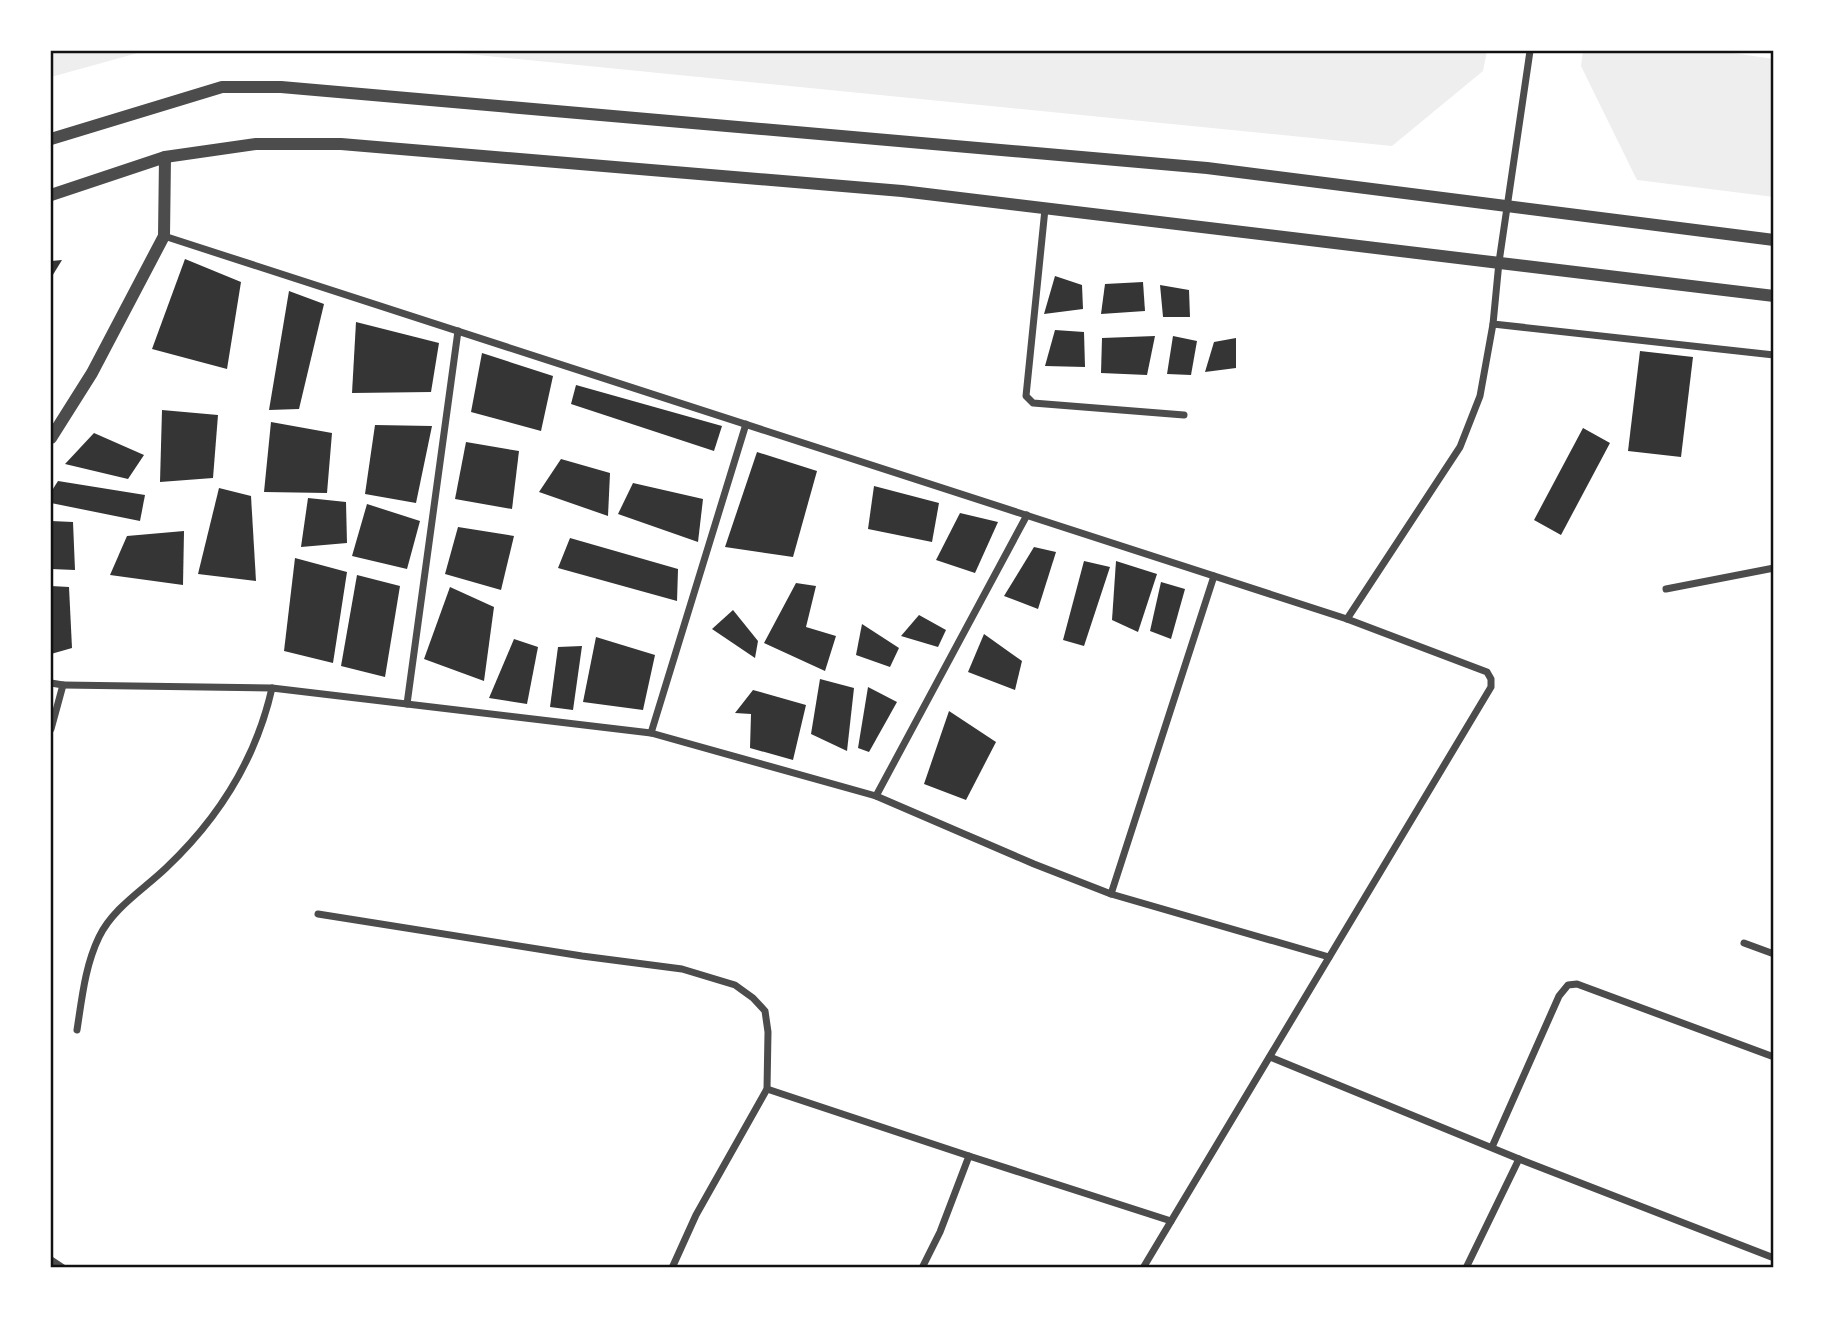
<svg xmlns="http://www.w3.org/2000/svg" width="1825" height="1319" viewBox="0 0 1825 1319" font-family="Commissioner,sans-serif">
	<rect width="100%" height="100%" fill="#fff"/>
	<!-- green -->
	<g fill="#eee">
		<polygon points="51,51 145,51 51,77"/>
		<polygon points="437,51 1487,51 1483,71 1392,146"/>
		<polygon points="1583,51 1719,51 1774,59 1774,197 1637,180 1581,66"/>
	</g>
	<!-- building -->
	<g fill="#353535">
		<polygon points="185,259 241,282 227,369 152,349"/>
		<polygon points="62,260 51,278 51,261"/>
		<polygon points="1055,276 1082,285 1083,309 1044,314"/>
		<polygon points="1143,282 1145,311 1101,314 1105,284"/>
		<polygon points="1160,285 1189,290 1190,317 1163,317"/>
		<polygon points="289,291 324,304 299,409 269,410"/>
		<polygon points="356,322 439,343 431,392 352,393"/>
		<polygon points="1055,330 1084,332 1085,367 1045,366"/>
		<polygon points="1155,336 1147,375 1101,373 1102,338"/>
		<polygon points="1173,336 1197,341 1191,375 1167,374"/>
		<polygon points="1236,338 1236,368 1205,372 1214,342"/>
		<polygon points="1640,351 1693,357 1681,457 1628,451"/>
		<polygon points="482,353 553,376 541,431 471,412"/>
		<polygon points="576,385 722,426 714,451 571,404"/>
		<polygon points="162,410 218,415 213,478 160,482"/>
		<polygon points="271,422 332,433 327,493 264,492"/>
		<polygon points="375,425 432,426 416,503 365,494"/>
		<polygon points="1583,428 1610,443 1561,535 1534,520"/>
		<polygon points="94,433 144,455 128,479 65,464"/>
		<polygon points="466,442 519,451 512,509 455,499"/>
		<polygon points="757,452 817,471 793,557 725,547"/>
		<polygon points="561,459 610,473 608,516 539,492"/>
		<polygon points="58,481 145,495 140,521 51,503 51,492"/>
		<polygon points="633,483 703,499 698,542 618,514"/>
		<polygon points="874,486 939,503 932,542 868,529"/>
		<polygon points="219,488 251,496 256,581 198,574"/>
		<polygon points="308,498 346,502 347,543 301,547"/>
		<polygon points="367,504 420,521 407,569 352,556"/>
		<polygon points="960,513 998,522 975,573 936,560"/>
		<polygon points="51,521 73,522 75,570 51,569"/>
		<polygon points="458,527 514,536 501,590 445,574"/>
		<polygon points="184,531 183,585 110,575 127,536"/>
		<polygon points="570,538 678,569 677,601 558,568"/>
		<polygon points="1034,547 1056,552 1038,609 1004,596"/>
		<polygon points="295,558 347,572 333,663 284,651"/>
		<polygon points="1084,561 1110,567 1084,646 1063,640"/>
		<polygon points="1116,561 1157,574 1138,632 1112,620"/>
		<polygon points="357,575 400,586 385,677 341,666"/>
		<polygon points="1161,582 1185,589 1171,639 1150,631"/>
		<polygon points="796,583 816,586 806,627 836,636 825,671 764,643"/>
		<polygon points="51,586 69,587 72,648 51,654"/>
		<polygon points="450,587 494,607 484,681 424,659"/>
		<polygon points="733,610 758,641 755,658 712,629"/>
		<polygon points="919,615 946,630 938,647 901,636"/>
		<polygon points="862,624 899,648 890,667 856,655"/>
		<polygon points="984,634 1022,661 1015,690 968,672"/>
		<polygon points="596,637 655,655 643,710 583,702"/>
		<polygon points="514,639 538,647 527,704 489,698"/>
		<polygon points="582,646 573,710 550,707 558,647"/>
		<polygon points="820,679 854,688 847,751 811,734"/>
		<polygon points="868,687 897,702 869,752 858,748"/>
		<polygon points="753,690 806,705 793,760 750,748 751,714 735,713"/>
		<polygon points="949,711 996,742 966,800 924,784"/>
	</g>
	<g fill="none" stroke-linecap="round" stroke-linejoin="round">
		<!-- minor -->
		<g stroke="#4c4c4c" stroke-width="7">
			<polyline points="1530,51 1499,262 1493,324 1774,355"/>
			<polyline points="1045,209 1026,396 1033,403 1184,415"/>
			<polyline points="164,236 1347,619 1487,672 1491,679 1491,687 1143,1268"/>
			<polyline points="1214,576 1111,894 1329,957"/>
			<polyline points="1666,589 1774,568"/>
			<polyline points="1347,619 1460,447 1480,396 1493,324"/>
			<polyline points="51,683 63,685 51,729"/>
			<polyline points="63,685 272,688 651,733 876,796 1027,515"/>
			<polyline points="407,704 458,331"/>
			<polyline points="651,733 746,424"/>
			<polyline points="876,796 1034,864 1111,894"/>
			<polyline points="318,914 582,956 682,969 735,985 753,998 765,1011 768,1032 767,1089 696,1215 672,1268"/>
			<polyline points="1744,943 1774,954"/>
			<path d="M77,1030c5,-32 8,-64 22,-93 14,-29 44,-47 67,-69 53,-50 90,-109 106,-180"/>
			<polyline points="1270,1057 1519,1159 1774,1258"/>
			<polyline points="767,1089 969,1156 940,1232 922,1268"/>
			<polyline points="1492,1147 1559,996 1568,985 1577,984 1774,1057"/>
			<polyline points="969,1156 1171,1221"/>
			<polyline points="51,1260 63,1268"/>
			<polyline points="1466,1268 1519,1159"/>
		</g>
		<!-- tertiary -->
		<g stroke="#4c4c4c" stroke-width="12">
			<polyline points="51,139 222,87 281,87 1207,168 1774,240"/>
			<polyline points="51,195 165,157 256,144 341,144 902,191 1774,296"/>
			<polyline points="51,438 92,373 164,236 165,157"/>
		</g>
	</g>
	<!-- border -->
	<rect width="1825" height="1319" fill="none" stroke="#ffffff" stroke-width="105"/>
	<rect x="52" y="52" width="1720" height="1214" fill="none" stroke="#111" stroke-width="2.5"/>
</svg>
